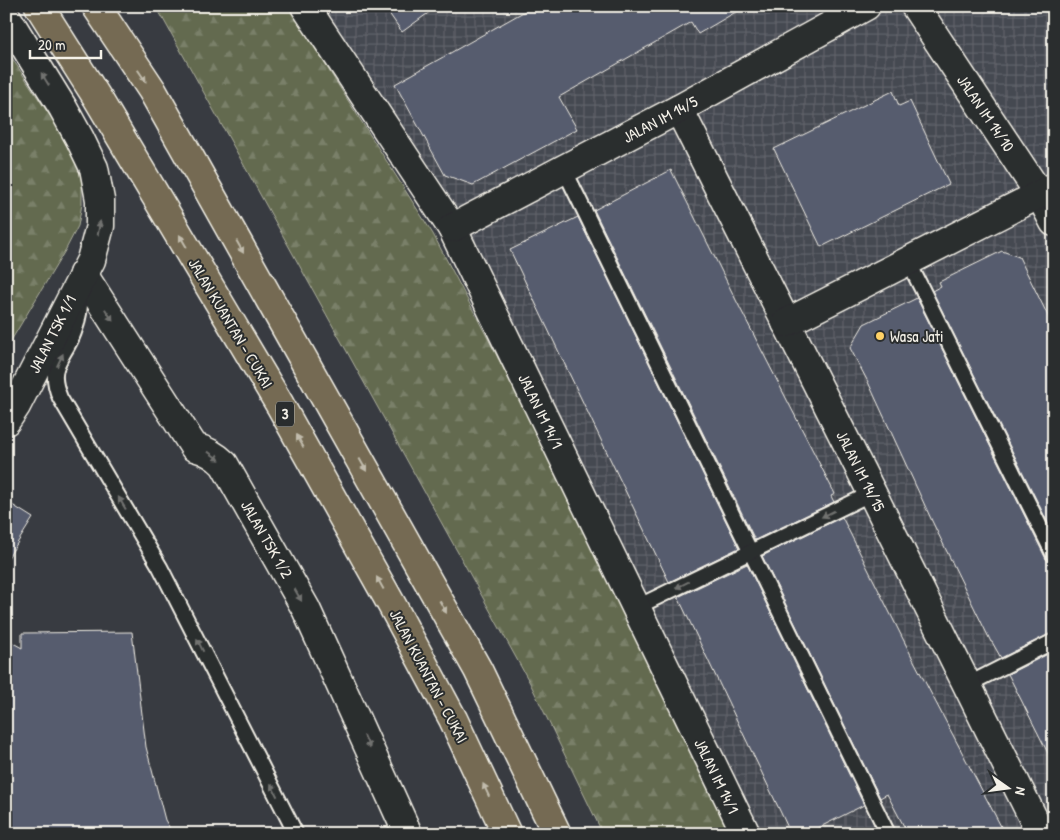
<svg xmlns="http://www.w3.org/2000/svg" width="1060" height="840" viewBox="0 0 1060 840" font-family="'Patrick Hand',sans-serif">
	<defs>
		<pattern id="industrial-grid" width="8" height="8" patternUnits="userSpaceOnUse" patternTransform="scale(1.25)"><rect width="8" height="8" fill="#454851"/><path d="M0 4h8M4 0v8" fill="none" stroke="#60636a"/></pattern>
		<pattern id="forest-firs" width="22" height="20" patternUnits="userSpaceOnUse" patternTransform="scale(1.25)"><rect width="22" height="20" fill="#636a50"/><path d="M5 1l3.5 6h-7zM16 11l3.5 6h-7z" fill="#7a8069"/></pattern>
	</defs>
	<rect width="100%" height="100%" fill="#383b41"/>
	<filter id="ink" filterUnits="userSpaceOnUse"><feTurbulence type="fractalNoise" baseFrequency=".02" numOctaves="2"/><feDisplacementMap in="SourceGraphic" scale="10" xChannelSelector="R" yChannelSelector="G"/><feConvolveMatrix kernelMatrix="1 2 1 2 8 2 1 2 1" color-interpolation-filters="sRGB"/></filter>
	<g filter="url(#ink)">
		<!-- industrial -->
		<polygon fill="url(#industrial-grid)" points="305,6 1054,6 1054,834 746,834 452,228"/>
		<!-- forest -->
		<g fill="url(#forest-firs)" stroke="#acae9c">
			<polygon points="156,6 288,6 433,234 599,550 733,834 603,834 530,683"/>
			<polygon points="6,49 69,145 77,163 82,182 82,204 78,226 66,249 6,349"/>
		</g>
		<!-- building -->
		<g fill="#575c6e" stroke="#f4f1e8">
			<polygon points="384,6 438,6 402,32"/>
			<polygon points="534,6 746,6 698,34 691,22 559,97 577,129 473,185 445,175 395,84"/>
			<polygon points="893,91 899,106 910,101 949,184 821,247 774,149"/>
			<polygon points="671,170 738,304 835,494 831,496 834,502 755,540 594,210"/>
			<polygon points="578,217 739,548 669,582 510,250"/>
			<polygon points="1002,251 1019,257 1054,328 1054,535 932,291 941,286 939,282"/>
			<polygon points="917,298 1046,559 1050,562 1054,564 1054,632 1001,658 992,642 991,642 968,595 932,521 868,382 850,348 864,324"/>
			<polygon points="6,501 33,518 6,561"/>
			<polygon points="842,517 913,659 1005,834 908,834 887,794 880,798 762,556"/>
			<polygon points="747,564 864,805 806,834 791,834 678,597"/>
			<polygon points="132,632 146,747 165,820 173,834 6,834 6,639 22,648 22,633"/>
			<polygon points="1054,651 1054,765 1008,674"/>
		</g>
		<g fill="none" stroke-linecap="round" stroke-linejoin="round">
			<!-- lane casing -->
			<g stroke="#f4f1e8" stroke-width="18">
				<g id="lane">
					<polyline points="564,169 888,834"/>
					<polyline points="908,261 1054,555"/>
					<path d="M81,294c-1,13 -2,26 -7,38 -10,27 -28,33 -14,66l100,169 136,267"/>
					<polyline points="635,608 872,493"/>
					<polyline points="967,685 1054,641"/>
				</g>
			</g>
			<!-- street casing -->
			<g stroke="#f4f1e8" stroke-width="31">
				<g id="street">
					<polyline points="305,6 452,228 746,834"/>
					<polyline points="915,6 1040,195 1054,222"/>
					<polyline points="679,109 872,493 1041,834"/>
					<polyline points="452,228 564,169 679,109 866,6"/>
					<path d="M83,274l111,173c12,3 21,8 30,17l82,145 102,225"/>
					<polyline points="786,323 1054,187"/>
				</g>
			</g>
			<!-- secondary casing -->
			<g stroke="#f4f1e8" stroke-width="31">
				<polyline id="secondary" points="6,16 63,108 80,139 94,168 100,200 100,226 91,260 16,406 6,421"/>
			</g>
			<!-- highway casing -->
			<g stroke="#f4f1e8" stroke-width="31">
				<g id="highway">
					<polyline points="39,6 98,99 151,188 280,405 393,607 453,719 507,834"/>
					<polyline points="96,6 152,90 478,670 557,834"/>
				</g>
			</g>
			<!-- lane -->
			<use href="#lane" stroke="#2a2d2e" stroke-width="14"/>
			<!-- street -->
			<use href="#street" stroke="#2a2d2e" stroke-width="28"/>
			<!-- secondary -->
			<use href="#secondary" stroke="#2a2d2e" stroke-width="28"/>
			<!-- highway -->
			<use href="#highway" stroke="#746b52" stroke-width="28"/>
		</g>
		<!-- one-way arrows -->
		<defs><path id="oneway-solid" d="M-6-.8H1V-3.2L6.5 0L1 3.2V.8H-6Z" transform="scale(1.25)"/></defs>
		<g fill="#c1bbac">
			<use href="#oneway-solid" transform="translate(142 76) rotate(56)"/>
			<use href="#oneway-solid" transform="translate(183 241) rotate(-120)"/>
			<use href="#oneway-solid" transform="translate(240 247) rotate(61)"/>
			<use href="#oneway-solid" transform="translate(300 441) rotate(-119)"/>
			<use href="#oneway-solid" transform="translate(363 465) rotate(61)"/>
			<use href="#oneway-solid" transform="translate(380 583) rotate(-119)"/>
			<use href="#oneway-solid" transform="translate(443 607) rotate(61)"/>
			<use href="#oneway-solid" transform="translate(486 790) rotate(-115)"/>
		</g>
		<g fill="#71726f">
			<use href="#oneway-solid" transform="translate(45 79) rotate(-122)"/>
			<use href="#oneway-solid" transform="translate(99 228) rotate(-80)"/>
			<use href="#oneway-solid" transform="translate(109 315) rotate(57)"/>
			<use href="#oneway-solid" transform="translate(60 360) rotate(-65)"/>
			<use href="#oneway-solid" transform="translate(214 456) rotate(36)"/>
			<use href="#oneway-solid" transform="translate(122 503) rotate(-121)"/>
			<use href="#oneway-solid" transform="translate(828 514) rotate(154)"/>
			<use href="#oneway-solid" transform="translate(682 585) rotate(154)"/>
			<use href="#oneway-solid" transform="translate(298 595) rotate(60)"/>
			<use href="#oneway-solid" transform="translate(200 645) rotate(-117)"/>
			<use href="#oneway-solid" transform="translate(367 742) rotate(66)"/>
			<use href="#oneway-solid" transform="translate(274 790) rotate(-117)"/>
		</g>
	</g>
	<!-- markers -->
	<circle fill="#ffd166" stroke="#2a2d2e" stroke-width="2" cx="880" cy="336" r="5"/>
	<g text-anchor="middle" stroke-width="4" stroke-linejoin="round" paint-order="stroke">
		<!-- shield labels -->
		<rect fill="#2a2d2e" stroke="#b7b6b0" stroke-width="1" x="276" y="401.5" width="18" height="25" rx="4"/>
		<g font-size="15" font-weight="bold" fill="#f4f1e8">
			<text x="285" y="419">3</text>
		</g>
		<!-- street labels -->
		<g font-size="16" fill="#f4f1e8" stroke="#2a2d2e">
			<text transform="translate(986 113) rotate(56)" y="6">JALAN IM 14/10</text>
			<text transform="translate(660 119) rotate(-28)" y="6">JALAN IM 14/5</text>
			<text transform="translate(231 323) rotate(59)" y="6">JALAN KUANTAN - CUKAI</text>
			<text transform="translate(52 334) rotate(-63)" y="6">JALAN TSK 1/1</text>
			<text transform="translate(541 411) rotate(64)" y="6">JALAN IM 14/1</text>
			<text transform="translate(861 471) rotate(63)" y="6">JALAN IM 14/15</text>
			<text transform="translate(267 539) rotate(60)" y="6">JALAN TSK 1/2</text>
			<text transform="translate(429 676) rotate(62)" y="6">JALAN KUANTAN - CUKAI</text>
			<text transform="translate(717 776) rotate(64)" y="6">JALAN IM 14/1</text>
		</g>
		<!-- poi labels -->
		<g font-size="16" fill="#f4f1e8" stroke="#2a2d2e" text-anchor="start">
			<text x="890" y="342">Wasa Jati</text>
		</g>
	</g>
	<!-- margin -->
	<rect width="1060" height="840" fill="none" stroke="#2a2d2e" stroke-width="25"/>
	<rect x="12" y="12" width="1035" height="815" fill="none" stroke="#f4f1e8" stroke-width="2" filter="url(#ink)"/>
	<!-- north arrow -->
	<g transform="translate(1008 788) rotate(104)" stroke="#2a2d2e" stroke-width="4" paint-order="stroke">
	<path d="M0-4L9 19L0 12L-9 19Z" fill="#f4f1e8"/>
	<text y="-8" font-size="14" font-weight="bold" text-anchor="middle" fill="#f4f1e8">N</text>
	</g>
	<!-- scale -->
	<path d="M30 50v8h71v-8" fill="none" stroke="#f4f1e8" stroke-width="2.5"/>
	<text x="38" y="50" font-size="15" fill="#f4f1e8" stroke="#2a2d2e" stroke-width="4" paint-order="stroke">20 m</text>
</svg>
